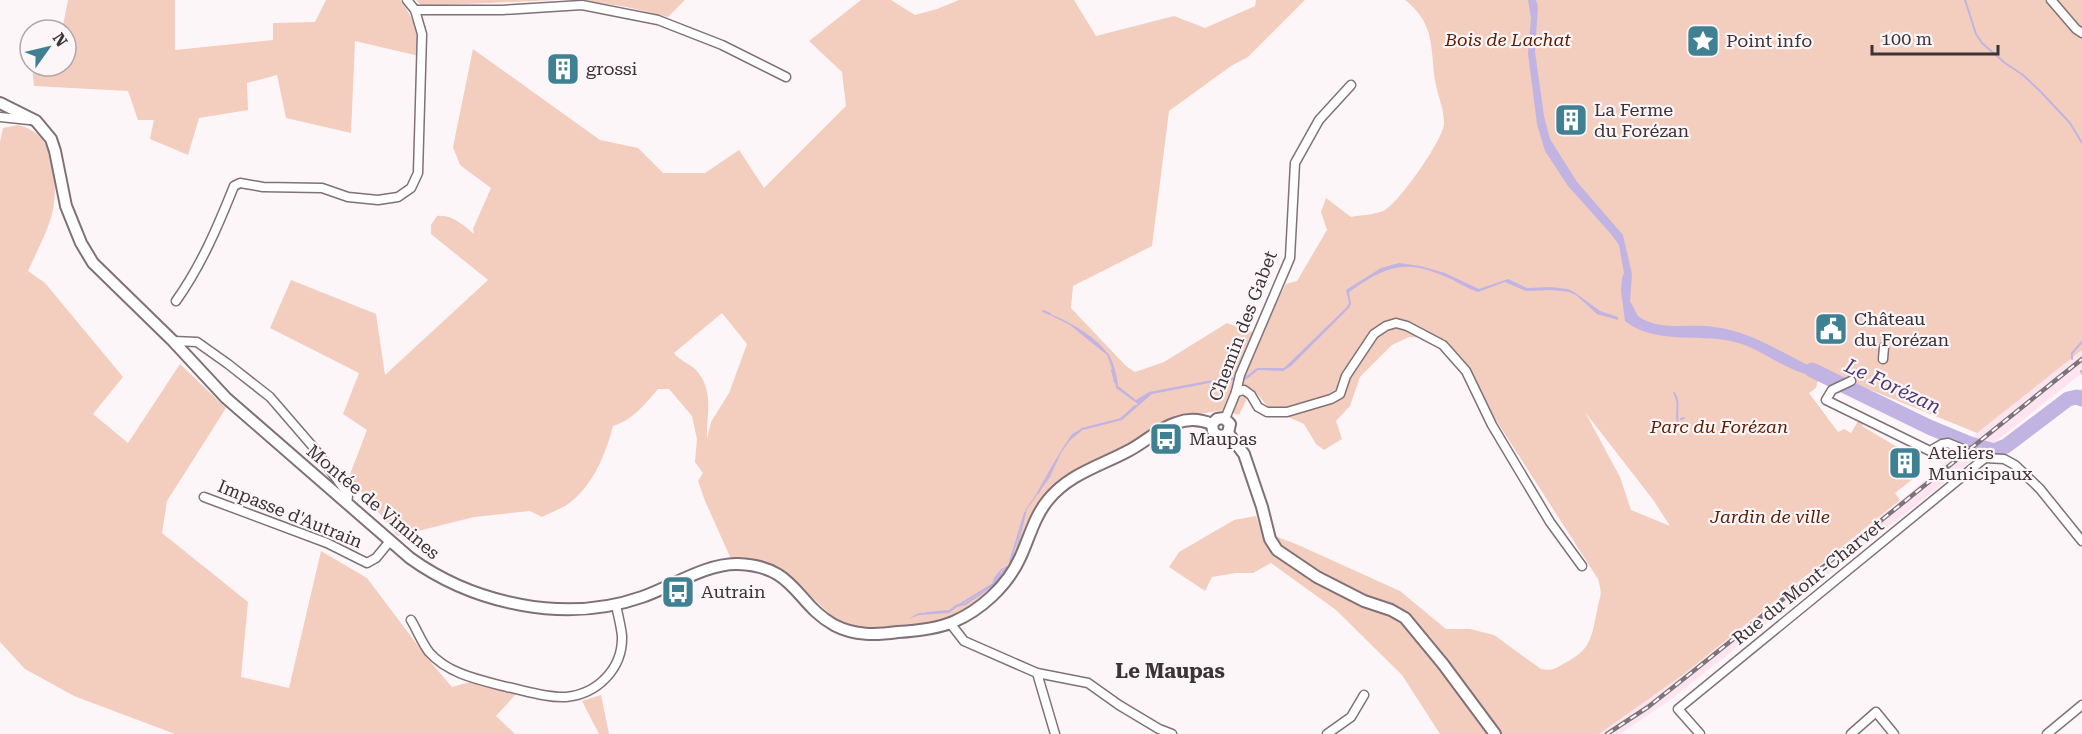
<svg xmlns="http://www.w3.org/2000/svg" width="2082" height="734" viewBox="0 0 2082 734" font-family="'Roboto Serif',serif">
	<rect width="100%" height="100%" fill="#fdf6f9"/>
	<!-- built -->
	<polygon fill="#fde4ef" points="2082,350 2082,373 2077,377 1673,698 1620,734 1599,734 1684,674 1915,489 1977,433"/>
	<!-- green -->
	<g fill="#f3cdbe" fill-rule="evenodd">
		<path d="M68,0h107v50l98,-10v-17l42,-1 11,-22h74c15,20 17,31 19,56l-64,-15 -4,92 -65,-15 -9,-43 -30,8 1,27 -49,8 -11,37 -38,-16 4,-19h-16l-10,-29 -94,-5 -2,-20h34v-36h-4z"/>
		<polygon points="416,0 556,0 422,6"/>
		<polygon points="578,0 685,0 668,17 627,7"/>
		<path d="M861,0h30l24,15 22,-6 22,-9h115l22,36 78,-20 31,12 50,-22 1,-6h49l-57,57 -17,9 -62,45 -17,135 -79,40 -2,22 55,58 9,6 29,-10 63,-39 25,9h9l25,-48 11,-3 30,-51 -6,-18 5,-14 25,19c10,-2 22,-2 32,-6 14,-5 62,-74 61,-88 0,-17 -9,-33 -10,-50 -3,-31 -2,-52 -29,-73h677v350l-105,83 -138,-56 -13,6 -8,-3 -2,8 -7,5 29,39 6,-3 7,4 8,-14 5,3 -2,4 55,33 -3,19 -19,15 5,7 -216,174 -85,60h-159l-38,-59 -66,-65 -65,-47 -18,10h-17l-24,4 -7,14 -36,-24 10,-15 55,-32 22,-4 5,15 35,13 104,47 46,38h24l24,6 47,34c10,2 14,0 22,-5 28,-14 28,-25 34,-53 3,-17 6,-14 1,-32l-104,-162 -25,-51 -25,-27 -35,-2 -17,8 -32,32 -10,29 -14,15 6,18 -18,11 -8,-6 -12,-20 -34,-15 -18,-21 -13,27 -15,-5 -49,8 -23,15 -77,39 -26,21 -28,65 -45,49 -33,16 -73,9 -26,-5 -56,-52 -35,-15 -22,-1 -26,-58 -7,-20 5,-8 -8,-11 2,-23 -5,-23 -23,-27h-11c-13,15 -25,31 -45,37 -7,27 -19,57 -41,75 -8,7 -20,11 -30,16l-12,-6 -56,6 -76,19 -49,-59 18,-47 -24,-16 16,-41 -89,-45 21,-48 85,34 9,61 103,-95 -57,-46v-9l6,-9c15,-2 27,10 37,18l-1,-5 18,-41 -31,-23 -7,-18 20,-98 127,91 38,8 25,25h42l34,-23 25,38 82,-82 -4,-34 -33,-31zM722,313l25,31 -18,49 -18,29 -4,17c-1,-24 8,-48 -11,-69 -7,-7 -16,-9 -22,-17zM1585,412l69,89 16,25 -39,-16 -11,-33z"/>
		<path d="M18,125c19,5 28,15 33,34 11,50 -3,68 -23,112l17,12 78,94 -30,37 35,29 52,-79 46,44 -59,93 -5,32 86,69 -7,75 48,11 32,-137 46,27 61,81 24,28 18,-5 47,11 -21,23 19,18h-340l-101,-38 -49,-27 -25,-27v-500l3,-14z"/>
		<polygon points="601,695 609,734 599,734 582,701"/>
	</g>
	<!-- water -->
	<g fill="#c1b4e3">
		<path d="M1528,0h8l2,6 -3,46 9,64 6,23 27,43 46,53 9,39 -2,27 8,15c22,16 50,7 76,11 43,5 79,34 117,49l-3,6c-10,-4 -21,-7 -31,-11 -19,-7 -35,-20 -55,-27 -39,-13 -83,3 -117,-23l-4,-30 1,-13 2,-5 -5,-28 -8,-11 -43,-48 -23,-35 -8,-27 -9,-70 3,-36z"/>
		<path d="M1399,263l21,3 25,7 34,16 29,-10 19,9 23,-1 18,2 6,3 26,19 18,6v3l-21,-6 -21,-19 -7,-3 -17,-2 -26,1 -21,-9 -27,10c-9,-3 -17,-8 -25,-12 -46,-22 -65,-16 -104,12l2,12 -2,4 -58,58 -8,5 -25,-1 -11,9 -7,2 -15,-1 -73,14 -30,26 -40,10 -9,6 -12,17 -11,24 -23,32 -10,41 -8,16 -7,4 -9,16 -27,19 -10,2 -7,6 -30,2 -11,4 11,-6 30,-1 6,-7 10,-2 27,-18 2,-7 7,-9 7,-3 8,-17 10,-40 24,-35 9,-20 13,-20 9,-5 39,-9 18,-16 -22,-16 -2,-14 -7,-19 -37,-30 -28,-14c23,8 52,23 67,44 5,8 8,22 9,31l18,14 13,-8 74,-14 18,-1 7,-2 9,-7h27l63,-61 2,-4 -3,-13 35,-22z"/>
	</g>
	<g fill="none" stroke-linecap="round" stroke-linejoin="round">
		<!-- stream -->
		<g stroke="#c1b4e3" stroke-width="2">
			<polyline points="1965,0 1976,34 1982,43 2005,63 2023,75 2041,92 2070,123 2082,143"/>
			<polyline points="1043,311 1050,314"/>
			<polyline points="1076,328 1090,340"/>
			<polyline points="2072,359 2072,353 2082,342"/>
			<polyline points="1112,370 1115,382"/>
			<polyline points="2081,371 2082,374"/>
			<path d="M1674,393c7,10 1,19 4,30"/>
			<polyline points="2077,397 2082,390"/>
			<polyline points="1681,419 1684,418"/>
			<polyline points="1070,439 1082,429 1121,419 1135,406"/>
			<polyline points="1038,493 1057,459"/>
			<polyline points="1010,562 1025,513"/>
			<polyline points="927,613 949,611 993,584 1007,567"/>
		</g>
		<!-- river -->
		<polyline stroke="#c1b4e3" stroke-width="15" points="1812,370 1929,427 1970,444 1994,451 2006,446 2068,399 2077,397 2082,399"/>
		<!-- street casing -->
		<g stroke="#807177" stroke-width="11">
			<g id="street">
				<polyline points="2051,0 2076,29 2082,33"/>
				<polyline points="415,10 502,10 582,5 658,20 722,45 786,77"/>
				<polyline points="0,117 29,120"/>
				<path d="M176,301c25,-35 42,-75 58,-115l6,-3 23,4 59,1 26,9 30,3 20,-3 13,-9 7,-15 4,-139 -7,-24 -8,-10"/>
				<polyline points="173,341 197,342 228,364 270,397 314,448 344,489 348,495 347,504"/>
				<polyline points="1883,359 1884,347"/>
				<polyline points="1851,381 1832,390 1826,400 1930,451 1942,444 1948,443 1985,458 2004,459 2015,465 2040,489 2082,541"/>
				<polyline points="1236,392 1244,390 1251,395 1258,407 1267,412 1287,412 1331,399 1340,394 1346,376 1374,334 1386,326 1396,323 1407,326 1443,345 1466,371 1492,425 1550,522 1582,566"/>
				<polyline points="1225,419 1236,392 1240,375 1290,258 1295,163 1319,120 1351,85"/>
				<polyline points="204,497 327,543 367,563 376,558 390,541"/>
				<path d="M411,620c6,10 11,23 18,32 19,22 51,28 78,35 19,4 40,11 59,10 31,-3 57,-28 56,-61 -1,-10 -4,-21 -6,-31"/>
				<polyline points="950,623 964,641 1037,673 1088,683 1119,705 1159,729 1172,734"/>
				<polyline points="1037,673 1055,734"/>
				<polyline points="1327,734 1351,717 1364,695"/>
				<polyline points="1700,734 1678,709 1985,458"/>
				<polyline points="1851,734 1876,712 1894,734"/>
				<polyline points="2047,734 2082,705"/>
			</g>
		</g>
		<!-- secondary casing -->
		<g stroke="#807177" stroke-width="14">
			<g id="secondary">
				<path d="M0,103l36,18 15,18 4,12 11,55 15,37 12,20 80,78 53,57 184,160c64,46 155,66 232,39 29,-10 65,-34 96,-33 58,2 57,39 96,61 21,11 42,10 64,7 18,-1 38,-3 55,-10 28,-12 54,-36 67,-64 9,-19 14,-41 28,-58 21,-26 52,-34 80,-49 16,-8 31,-23 48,-28 13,-5 24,-4 36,1"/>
				<polyline points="1212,424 1217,419 1224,418 1230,424 1228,433"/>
				<path d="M1212,424l1,7c4,6 10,6 15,2"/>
				<polyline points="1228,433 1244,454 1262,507 1270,539 1277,550 1317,577 1364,601 1391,610 1405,618 1443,664 1495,734"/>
			</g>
		</g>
		<!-- street -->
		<use href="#street" stroke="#fff" stroke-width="8"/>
		<!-- secondary -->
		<use href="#secondary" stroke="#fff" stroke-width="10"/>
		<!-- rail casing -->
		<g stroke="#7c7578" stroke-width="4.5">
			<polyline id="rail" points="1607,734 1648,707 1686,677 2082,359"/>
		</g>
		<!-- rail -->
		<use href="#rail" stroke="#fdf6f9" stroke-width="2" stroke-dasharray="7" stroke-linecap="butt"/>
	</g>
	<!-- icons -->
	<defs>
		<g id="sight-square" transform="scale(1.725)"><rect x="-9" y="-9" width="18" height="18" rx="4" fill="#408093" stroke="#fdf6f9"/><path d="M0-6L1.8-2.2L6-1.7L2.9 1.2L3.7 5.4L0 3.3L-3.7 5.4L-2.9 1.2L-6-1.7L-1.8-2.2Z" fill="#fff"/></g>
		<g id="building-square" transform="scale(1.725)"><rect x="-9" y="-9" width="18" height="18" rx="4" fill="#408093" stroke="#fdf6f9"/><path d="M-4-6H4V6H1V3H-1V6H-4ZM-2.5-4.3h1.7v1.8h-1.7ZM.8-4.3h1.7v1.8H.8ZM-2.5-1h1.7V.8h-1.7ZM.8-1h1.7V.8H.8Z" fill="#fff"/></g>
		<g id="civic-square" transform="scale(1.725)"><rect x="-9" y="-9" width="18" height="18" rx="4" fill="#408093" stroke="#fdf6f9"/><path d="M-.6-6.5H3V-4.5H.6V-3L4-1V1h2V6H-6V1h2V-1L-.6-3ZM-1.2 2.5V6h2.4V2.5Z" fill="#fff"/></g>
		<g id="bus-square" transform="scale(1.725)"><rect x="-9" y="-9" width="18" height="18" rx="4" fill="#408093" stroke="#fdf6f9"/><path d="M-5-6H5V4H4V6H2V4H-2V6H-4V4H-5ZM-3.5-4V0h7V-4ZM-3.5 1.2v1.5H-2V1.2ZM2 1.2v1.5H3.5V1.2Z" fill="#fff"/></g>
	</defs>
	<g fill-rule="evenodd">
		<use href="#sight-square" x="1703" y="41"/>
		<use href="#building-square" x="563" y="69"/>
		<use href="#building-square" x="1571" y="120"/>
		<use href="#civic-square" x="1831" y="329"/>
		<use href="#bus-square" x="1166" y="439"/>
		<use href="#building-square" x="1905" y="463"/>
		<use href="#bus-square" x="678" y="592"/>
	</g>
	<g text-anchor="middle" stroke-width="4.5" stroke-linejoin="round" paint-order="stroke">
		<!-- park labels -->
		<g font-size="18" font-style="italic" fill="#5b1e01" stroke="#fdf6f9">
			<text x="1508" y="46">Bois de Lachat</text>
			<text x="1719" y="433">Parc du Forézan</text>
			<text x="1770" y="523">Jardin de ville</text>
		</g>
		<!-- poi labels -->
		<g font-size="18" fill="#3b3437" stroke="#fdf6f9" text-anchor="start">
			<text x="1726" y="47">Point info</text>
			<text x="586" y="75">grossi</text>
			<text x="1594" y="116">La Ferme<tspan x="1594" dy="21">du Forézan</tspan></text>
			<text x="1854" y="325">Château<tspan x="1854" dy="21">du Forézan</tspan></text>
			<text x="1189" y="445">Maupas</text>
			<text x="1928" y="459">Ateliers<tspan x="1928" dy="21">Municipaux</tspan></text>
			<text x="701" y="598">Autrain</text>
		</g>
		<!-- street labels -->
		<g font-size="18" fill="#3b3437" stroke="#fdf6f9">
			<text transform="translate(1243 326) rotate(-69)" y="6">Chemin des Gabet</text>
			<text transform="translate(373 502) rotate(40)" y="6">Montée de Vimines</text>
			<text transform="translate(290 514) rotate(22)" y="6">Impasse d'Autrain</text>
			<text transform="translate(1808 582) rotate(-39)" y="6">Rue du Mont-Charvet</text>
		</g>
		<!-- water labels -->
		<g font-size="20" font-style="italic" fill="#4c3872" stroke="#fdf6f9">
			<text transform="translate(1893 386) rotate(25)" y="7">Le Forézan</text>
		</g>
		<!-- neighbourhood labels -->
		<g font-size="20" font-weight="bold" fill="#3b3437" stroke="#fdf6f9">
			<text x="1170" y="678">Le Maupas</text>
		</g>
	</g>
	<!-- north arrow -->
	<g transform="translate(48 48) rotate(56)"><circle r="28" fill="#fdf6f9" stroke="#afa8ab" stroke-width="1.5"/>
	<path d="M0-4.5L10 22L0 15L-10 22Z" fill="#408093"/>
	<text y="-9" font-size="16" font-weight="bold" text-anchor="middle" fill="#3b3437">N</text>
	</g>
	<!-- scale -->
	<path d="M1872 45v9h126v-9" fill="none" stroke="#3b3437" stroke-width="3"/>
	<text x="1881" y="45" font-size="18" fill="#3b3437" stroke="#fdf6f9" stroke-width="4.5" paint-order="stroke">100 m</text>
</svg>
